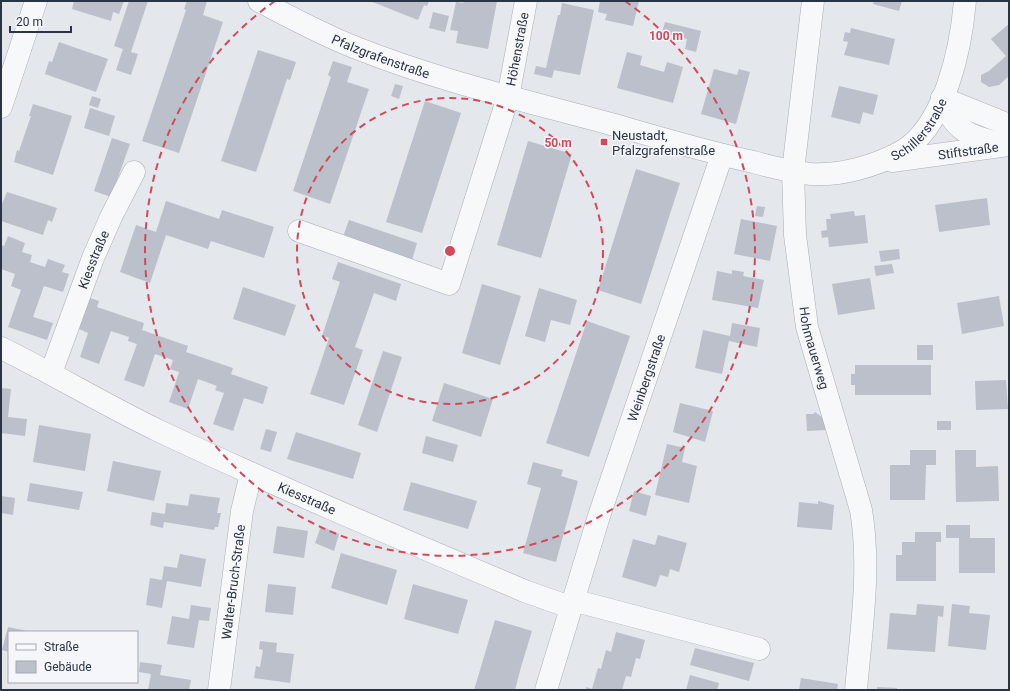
<svg xmlns="http://www.w3.org/2000/svg" width="1010" height="691" viewBox="0 0 1010 691" font-family="Roboto,sans-serif">
	<rect width="100%" height="100%" fill="#e4e7ec"/>
	<!-- building -->
	<g fill="#bbc0ca">
		<polygon points="74,1 124,1 119,14 113,12 111,21 72,9"/>
		<polygon points="129,1 148,1 131,52 138,54 131,75 116,70 123,49 114,46"/>
		<polygon points="187,1 207,1 203,15 223,22 179,153 142,141 186,10 184,9"/>
		<polygon points="370,1 429,1 427,6 424,5 418,20"/>
		<polygon points="464,1 497,1 488,49 456,43 458,31 450,30 456,2 463,3"/>
		<polygon points="600,1 639,1 633,26 605,20 607,14 598,12"/>
		<polygon points="874,1 902,1 899,11 873,4"/>
		<polygon points="562,3 594,10 580,75 554,70 552,78 534,74 536,66 546,68 558,15 560,15"/>
		<polygon points="433,12 449,16 445,32 429,28"/>
		<polygon points="665,22 701,31 696,52 685,49 687,39 662,33"/>
		<polygon points="1009,24 1009,76 999,85 989,87 981,82 981,75 989,71 1006,56 991,39"/>
		<polygon points="851,28 895,39 889,65 844,55 848,42 843,41 845,32 850,33"/>
		<polygon points="59,42 108,59 96,92 45,74 49,61 52,62"/>
		<polygon points="258,50 296,62 290,80 287,79 256,172 221,161"/>
		<polygon points="627,52 642,56 640,65 664,72 667,62 683,67 673,103 617,88"/>
		<polygon points="333,61 352,67 347,82 369,89 330,204 293,191 331,77 328,75"/>
		<polygon points="714,69 737,75 739,69 750,72 736,124 701,114"/>
		<polygon points="395,84 403,86 399,99 391,96"/>
		<polygon points="839,86 878,95 873,115 863,112 860,124 831,117"/>
		<polygon points="92,96 101,99 98,108 89,105"/>
		<polygon points="425,101 461,113 422,233 386,222"/>
		<polygon points="33,104 72,116 53,175 14,162 17,150 19,151 31,116 29,116"/>
		<polygon points="90,108 115,116 109,136 84,128"/>
		<polygon points="112,138 130,144 111,197 94,191"/>
		<polygon points="528,141 572,154 541,258 497,245"/>
		<polygon points="636,169 680,183 641,304 598,290"/>
		<polygon points="7,192 57,208 52,222 48,220 43,235 1,221 1,206"/>
		<polygon points="987,198 990,225 939,232 935,205"/>
		<polygon points="166,201 219,219 222,210 274,227 264,258 211,241 208,249 166,235 150,283 120,272 136,225 156,232"/>
		<polygon points="757,206 765,207 763,217 755,216"/>
		<polygon points="854,211 855,216 865,215 868,243 829,247 828,237 822,238 821,231 827,230 826,219 831,219 830,214"/>
		<polygon points="741,219 777,226 770,261 734,254"/>
		<polygon points="349,220 417,243 412,260 343,237"/>
		<polygon points="8,236 25,243 22,252 32,255 30,262 45,267 48,259 65,265 62,272 69,274 63,292 44,286 33,317 53,323 47,340 8,327 21,290 11,286 15,274 1,269 1,245 4,246"/>
		<polygon points="899,249 900,259 881,262 879,251"/>
		<polygon points="338,262 401,284 396,301 374,293 355,347 363,350 344,405 310,394 329,338 322,336 340,282 332,279"/>
		<polygon points="892,264 894,273 876,276 874,266"/>
		<polygon points="732,270 744,272 743,276 764,280 758,308 712,300 717,271 732,274"/>
		<polygon points="870,278 875,309 838,315 832,284"/>
		<polygon points="482,284 521,296 500,365 462,353"/>
		<polygon points="243,287 296,305 285,336 233,319"/>
		<polygon points="539,288 577,300 570,325 551,320 545,342 525,336"/>
		<polygon points="999,296 1004,326 962,334 957,303"/>
		<polygon points="90,298 99,301 97,307 144,323 142,330 188,346 186,352 233,368 231,374 268,387 263,404 244,398 233,431 213,424 224,393 215,390 217,386 198,379 188,409 169,402 179,372 170,369 173,360 155,354 144,387 124,380 137,344 128,341 129,337 111,331 99,364 80,357 88,333 79,329"/>
		<polygon points="587,321 630,336 589,457 546,443"/>
		<polygon points="732,323 760,328 757,347 729,341 722,374 695,368 703,330 730,336"/>
		<rect x="917" y="345" width="16" height="15"/>
		<polygon points="383,351 402,357 377,432 358,425"/>
		<polygon points="855,365 931,365 931,395 855,395 855,385 851,385 851,374 855,374"/>
		<polygon points="1006,380 1008,409 976,410 975,381"/>
		<polygon points="444,383 493,399 481,437 432,421"/>
		<polygon points="1,388 11,389 8,417 27,419 25,436 1,433"/>
		<polygon points="680,403 713,411 705,442 673,432"/>
		<polygon points="815,412 826,420 826,430 807,431 806,414 813,414"/>
		<rect x="937" y="421" width="14" height="9"/>
		<polygon points="39,425 91,434 85,471 33,462"/>
		<polygon points="266,429 277,432 271,452 260,449"/>
		<polygon points="296,432 361,453 353,479 287,459"/>
		<polygon points="426,436 458,445 453,462 422,453"/>
		<polygon points="667,444 685,448 682,462 697,466 689,503 655,495"/>
		<polygon points="910,450 936,450 936,465 926,465 925,500 890,500 890,465 910,465"/>
		<polygon points="955,450 976,450 976,467 998,466 999,501 956,502"/>
		<polygon points="113,461 161,471 154,501 107,491"/>
		<polygon points="533,462 563,470 561,476 578,481 556,562 523,553 541,488 527,484"/>
		<polygon points="411,482 477,501 468,529 403,510"/>
		<polygon points="30,483 83,492 79,510 27,501"/>
		<polygon points="634,491 651,496 646,516 629,511"/>
		<polygon points="190,494 220,498 217,513 221,513 218,527 215,527 214,530 164,522 163,528 150,525 152,512 165,514 166,503 188,506"/>
		<polygon points="1,496 15,498 13,515 1,513"/>
		<polygon points="818,501 834,505 832,530 797,527 799,502 818,504"/>
		<polygon points="946,525 970,525 970,538 995,538 995,573 959,573 959,538 946,538"/>
		<polygon points="277,526 308,531 304,558 273,553"/>
		<polygon points="321,526 339,534 334,551 315,543"/>
		<polygon points="915,532 941,532 941,542 936,542 936,581 896,581 896,555 902,555 902,542 915,542"/>
		<polygon points="658,535 687,543 679,572 670,569 668,577 660,575 656,587 622,577 633,539 655,545"/>
		<polygon points="341,553 397,570 387,605 331,588"/>
		<polygon points="180,554 206,559 201,587 167,581 162,608 146,605 150,578 162,580 164,566 177,568"/>
		<polygon points="268,584 296,587 293,615 265,612"/>
		<polygon points="413,584 468,600 458,634 404,619"/>
		<polygon points="917,604 944,606 943,617 938,616 935,652 887,649 890,613 916,615"/>
		<polygon points="952,604 970,606 969,613 990,615 986,650 948,646"/>
		<polygon points="191,605 211,608 209,621 199,620 194,648 167,644 172,616 189,619"/>
		<polygon points="495,620 532,631 521,667 515,690 474,690"/>
		<polygon points="8,627 27,631 9,632 9,652 2,650"/>
		<polygon points="616,632 645,640 640,659 636,658 631,677 626,676 622,690 586,690 586,687 592,689 598,668 601,669 606,650 611,652"/>
		<polygon points="260,641 277,643 276,652 294,654 290,683 254,678 256,666 260,667 263,650 259,649"/>
		<polygon points="695,648 754,663 749,681 690,665"/>
		<polygon points="140,662 162,665 160,675 191,680 189,690 148,690 151,674 139,672"/>
		<polygon points="690,675 719,683 717,690 686,690"/>
		<polygon points="801,678 838,684 837,690 799,690"/>
		<polygon points="877,687 897,688 897,690 877,690"/>
	</g>
	<g fill="none" stroke-linecap="round" stroke-linejoin="round">
		<!-- minor casing -->
		<g stroke="#a9aeb7" stroke-width="23">
			<g id="minor">
				<path id="s1" d="M259,1c31,16 62,33 95,46 87,35 178,55 268,80 44,13 87,25 131,35 19,5 39,10 58,12 30,2 64,-8 90,-22 44,-25 60,-104 64,-151"/>
				<path id="s2" d="M813,1l-20,170 2,64 12,92 54,183c10,59 0,121 -5,180"/>
				<path d="M942,98c11,31 26,39 58,45"/>
				<polyline points="942,98 1009,125"/>
				<polyline points="1,107 36,1"/>
				<path id="s3" d="M892,161l117,-16"/>
				<path id="s4" d="M299,231l150,53 59,-187 18,-96"/>
				<path id="s5" d="M1,348c53,26 104,57 158,83 121,57 245,109 368,161l43,15"/>
				<path id="s6" d="M51,373l42,-115 18,-41 23,-45"/>
				<polyline points="572,600 759,649"/>
				<path id="s7" d="M219,690l23,-179 9,-37"/>
				<path id="s8" d="M546,690l53,-174 123,-361"/>
			</g>
		</g>
		<!-- minor -->
		<use href="#minor" stroke="#f7f8fa" stroke-width="22"/>
	</g>
	<!-- distance rings -->
	<g fill="none" stroke="#d1495b" stroke-width="2" stroke-dasharray="7 5">
		<circle cx="450" cy="251" r="153"/>
		<path d="M625 1A305 305 0 1 1 275 1"/>
	</g>
	<!-- markers -->
	<rect fill="#d1495b" stroke="#f4f6f9" stroke-width="1.5" x="600" y="138" width="8" height="8" rx="2"/>
	<g text-anchor="middle" stroke-width="3" stroke-linejoin="round" paint-order="stroke">
		<!-- street labels -->
		<g font-size="13" fill="#2b3445" stroke="#f4f6f9">
			<text dy="5" stroke="none"><textPath href="#s4" startOffset="404">Höhenstraße</textPath></text>
			<text dy="5" stroke="none"><textPath href="#s1" startOffset="134">Pfalzgrafenstraße</textPath></text>
			<text dy="5" stroke="none"><textPath href="#s1" startOffset="703">Schillerstraße</textPath></text>
			<text dy="5" stroke="none"><textPath href="#s3" startOffset="77">Stiftstraße</textPath></text>
			<text dy="5" stroke="none"><textPath href="#s6" startOffset="121">Kiesstraße</textPath></text>
			<text dy="5" stroke="none"><textPath href="#s2" startOffset="350">Hohmauerweg</textPath></text>
			<text dy="5" stroke="none"><textPath href="#s8" startOffset="328">Weinbergstraße</textPath></text>
			<text dy="5" stroke="none"><textPath href="#s5" startOffset="341">Kiesstraße</textPath></text>
			<text dy="5" stroke="none"><textPath href="#s7" startOffset="109">Walter-Bruch-Straße</textPath></text>
		</g>
		<!-- poi labels -->
		<g font-size="13" fill="#2b3445" stroke="#f4f6f9" text-anchor="start">
			<text x="612" y="140">Neustadt,<tspan x="612" dy="15">Pfalzgrafenstraße</tspan></text>
		</g>
	</g>
	<circle cx="450" cy="251" r="6" fill="#d1495b" stroke="#f4f6f9" stroke-width="2"/>
	<g font-size="12" text-anchor="middle" font-weight="bold" fill="#d1495b" stroke="#f4f6f9" stroke-width="3" stroke-linejoin="round" paint-order="stroke">
		<text x="666" y="40">100 m</text>
		<text x="558" y="147">50 m</text>
	</g>
	<!-- border -->
	<rect width="1010" height="691" fill="none" stroke="#2b3445" stroke-width="4"/>
	<!-- legend -->
	<rect x="8" y="631" width="130" height="52" fill="#f4f6f9" stroke="#a4a8b1"/>
	<rect x="16" y="644" width="20" height="6" fill="#f7f8fa" stroke="#a4a8b1"/>
	<text x="44" y="651" font-size="12" fill="#2b3445">Straße</text>
	<rect x="16" y="661" width="20" height="12" fill="#bbc0ca" stroke="#a4a8b1"/>
	<text x="44" y="671" font-size="12" fill="#2b3445">Gebäude</text>
	<!-- scale -->
	<path d="M10 26v6h61v-6" fill="none" stroke="#2b3445" stroke-width="2"/>
	<text x="16" y="26" font-size="12" fill="#2b3445" stroke="#f4f6f9" stroke-width="3" paint-order="stroke">20 m</text>
</svg>
